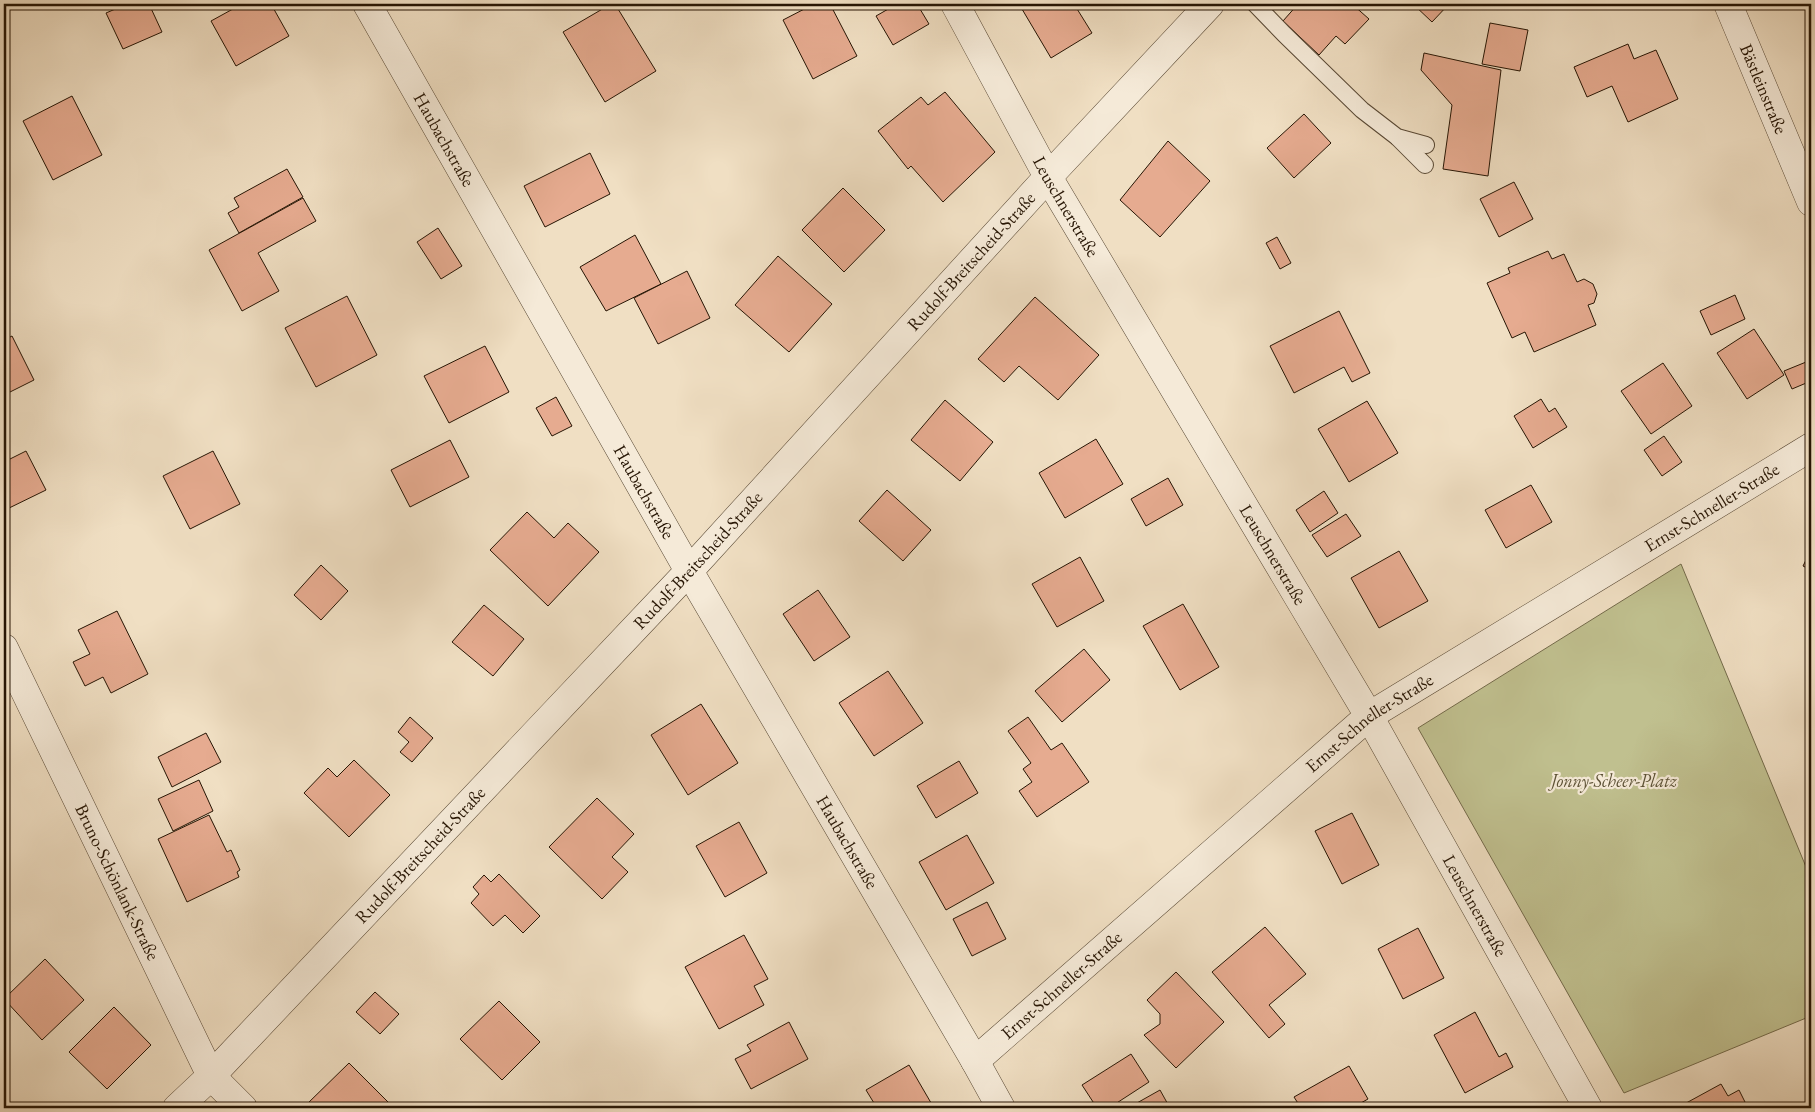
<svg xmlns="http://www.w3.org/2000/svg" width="1815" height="1112" viewBox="0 0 1815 1112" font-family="'EB Garamond',serif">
	<rect width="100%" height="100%" fill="#f0dfc3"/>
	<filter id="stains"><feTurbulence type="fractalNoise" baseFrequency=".004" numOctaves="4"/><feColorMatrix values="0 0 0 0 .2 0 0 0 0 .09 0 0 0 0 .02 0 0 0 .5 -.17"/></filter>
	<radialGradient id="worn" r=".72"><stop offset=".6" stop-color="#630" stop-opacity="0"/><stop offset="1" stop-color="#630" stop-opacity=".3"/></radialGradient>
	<!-- green -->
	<polygon fill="#c0c08f" stroke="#736a4a" points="1681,564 1811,879 1811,1016 1624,1093 1418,728"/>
	<!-- building -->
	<g fill="#e6ab90" stroke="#261504">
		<polygon points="127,4 149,4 162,32 123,49 106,13"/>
		<polygon points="242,4 271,4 289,36 236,66 211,21"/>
		<polygon points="611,4 615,4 656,71 605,102 563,32"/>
		<polygon points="814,4 830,4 857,56 813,79 783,20"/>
		<polygon points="897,4 917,4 929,24 893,45 876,16"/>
		<polygon points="1019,4 1074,4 1092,33 1051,58"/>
		<polygon points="1298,4 1352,4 1369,19 1345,44 1336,36 1319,55 1283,21"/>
		<polygon points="1413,4 1449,4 1432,22"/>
		<polygon points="1490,23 1528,30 1520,71 1482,64"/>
		<polygon points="1628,44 1634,59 1656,50 1678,99 1628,122 1612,86 1587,97 1574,67"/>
		<polygon points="1424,53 1501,70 1488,176 1443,169 1452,105 1421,70"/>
		<polygon points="945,92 995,152 943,202 911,166 908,169 878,131 921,97 928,105"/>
		<polygon points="72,96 102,155 53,180 23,121"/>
		<polygon points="1304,114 1331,143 1294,178 1267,148"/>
		<polygon points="1168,141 1210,181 1160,237 1120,200"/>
		<polygon points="590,153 610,194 545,227 524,186"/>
		<polygon points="287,169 303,197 239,233 228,213 239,207 234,198"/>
		<polygon points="1514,182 1533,219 1499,237 1480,199"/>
		<polygon points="843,188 885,230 844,272 802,230"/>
		<polygon points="303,198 316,221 258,253 279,291 242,311 209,250"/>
		<polygon points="438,228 462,266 441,279 417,242"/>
		<polygon points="635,235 661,284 606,311 580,267"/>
		<polygon points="1277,237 1291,263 1280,269 1266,243"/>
		<polygon points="1548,251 1552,259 1564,254 1577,282 1584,279 1593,284 1597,294 1594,303 1588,305 1596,325 1534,352 1525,332 1512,338 1487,283 1510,273 1508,268"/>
		<polygon points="778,256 832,304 789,352 735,305"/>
		<polygon points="687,271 710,318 658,344 634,298"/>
		<polygon points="1735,295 1745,319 1711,335 1700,311"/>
		<polygon points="347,296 377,355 316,387 285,328"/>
		<polygon points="1035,297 1099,355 1058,400 1019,366 1004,382 978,359"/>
		<polygon points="1339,311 1370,373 1352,382 1344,367 1294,393 1270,346"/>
		<polygon points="1754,329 1784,375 1747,399 1717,353"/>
		<polygon points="12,336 34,380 4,395 4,340"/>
		<polygon points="485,346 509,392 449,423 424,376"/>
		<polygon points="1811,360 1811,381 1792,389 1784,371"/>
		<polygon points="1663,363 1692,406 1651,434 1621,391"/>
		<polygon points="556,397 572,426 552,436 536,408"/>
		<polygon points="1541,399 1549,412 1555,408 1567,427 1533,448 1514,416"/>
		<polygon points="945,400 993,442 960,481 911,440"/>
		<polygon points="1367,401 1398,453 1349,482 1318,429"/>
		<polygon points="1664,436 1682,462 1662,476 1644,450"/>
		<polygon points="1096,439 1123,484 1065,518 1039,473"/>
		<polygon points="450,440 469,477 410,507 391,470"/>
		<polygon points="26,451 46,490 5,510 4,462"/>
		<polygon points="213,451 240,504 190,529 163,476"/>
		<polygon points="1168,478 1183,505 1146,526 1131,499"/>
		<polygon points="1531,485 1552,522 1506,548 1485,510"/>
		<polygon points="887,490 931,530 903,561 859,521"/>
		<polygon points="1324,491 1338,513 1310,532 1296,510"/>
		<polygon points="527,512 554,538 568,523 599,552 548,606 490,550"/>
		<polygon points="1346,514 1361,536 1327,557 1312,535"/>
		<polygon points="1811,550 1811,570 1803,566"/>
		<polygon points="1399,551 1428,601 1379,628 1351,578"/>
		<polygon points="1080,557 1104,601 1057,627 1032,584"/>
		<polygon points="321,565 348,591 321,620 294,595"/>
		<polygon points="818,590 850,637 814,661 783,614"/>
		<polygon points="1183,604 1219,667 1180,690 1143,626"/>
		<polygon points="484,605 524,639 493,676 452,642"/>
		<polygon points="117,611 148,674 111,693 103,677 85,686 73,662 90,654 78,630"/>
		<polygon points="1084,649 1110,680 1062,722 1035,691"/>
		<polygon points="888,671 923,723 874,756 839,703"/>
		<polygon points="701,704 738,763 688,795 651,735"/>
		<polygon points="410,717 433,738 412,762 400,752 409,742 398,732"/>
		<polygon points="1028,717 1051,750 1062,743 1089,782 1037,817 1019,791 1032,782 1023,769 1031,763 1008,731"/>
		<polygon points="206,733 221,762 172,787 158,757"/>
		<polygon points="354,760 390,795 349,837 304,793 328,768 337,777"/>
		<polygon points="959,761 978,793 936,818 917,786"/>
		<polygon points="199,780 213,811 173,831 158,799"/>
		<polygon points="597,798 634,834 612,857 628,872 602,899 549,847"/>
		<polygon points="1352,813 1379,865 1342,884 1315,831"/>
		<polygon points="209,815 227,852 231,850 240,870 237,872 239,877 187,902 158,839"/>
		<polygon points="739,822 767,873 725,897 696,846"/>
		<polygon points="967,835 994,883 946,910 919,862"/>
		<polygon points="499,874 540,916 523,933 505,915 493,926 471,903 479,894 473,887 484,875 491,882"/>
		<polygon points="987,902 1006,939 972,956 953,919"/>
		<polygon points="1265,927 1306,974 1269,1005 1285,1024 1269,1038 1212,972"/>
		<polygon points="1418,928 1444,978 1403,999 1378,949"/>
		<polygon points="744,935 768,979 754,986 764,1005 719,1029 685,967"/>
		<polygon points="45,959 84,1000 42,1040 4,999"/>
		<polygon points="1176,972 1224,1022 1176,1068 1144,1035 1160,1024 1160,1014 1147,1000"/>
		<polygon points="375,992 399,1014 380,1034 356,1012"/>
		<polygon points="499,1001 540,1042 502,1080 460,1039"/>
		<polygon points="114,1007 151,1045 107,1089 69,1052"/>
		<polygon points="1475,1012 1499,1057 1506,1053 1513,1067 1465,1093 1434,1035"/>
		<polygon points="789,1022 808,1059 751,1089 735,1059 751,1051 747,1045"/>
		<polygon points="1131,1054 1149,1082 1109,1108 1097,1108 1082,1085"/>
		<polygon points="349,1063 390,1104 385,1108 309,1108 306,1105"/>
		<polygon points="909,1065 934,1108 877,1108 866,1090"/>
		<polygon points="1349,1066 1368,1099 1352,1108 1301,1108 1294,1097"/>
		<polygon points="1721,1084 1728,1096 1739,1090 1748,1108 1677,1108"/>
		<polygon points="1160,1090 1170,1108 1128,1108"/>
	</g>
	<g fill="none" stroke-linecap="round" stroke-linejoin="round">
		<!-- lane casing -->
		<g stroke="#584834" stroke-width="18">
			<g id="lane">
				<polyline points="1255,4 1284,34 1362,110 1397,137 1426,145"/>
				<polyline points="1398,138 1425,165"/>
			</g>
		</g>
		<!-- street casing -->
		<g stroke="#584834" stroke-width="29">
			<g id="street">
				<path id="s1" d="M367,4l322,567 286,490 26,47"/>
				<path id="s2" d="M955,4l93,173 321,539 219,392"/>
				<path id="s3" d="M1728,4l83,198"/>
				<path id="s4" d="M4,648l207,428 32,32"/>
				<path id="s5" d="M975,1061l394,-345 442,-269"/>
				<path id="s6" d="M177,1108l34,-32 478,-505 359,-394 162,-173"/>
			</g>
		</g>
		<!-- lane -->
		<use href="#lane" stroke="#f5ead8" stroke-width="16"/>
		<!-- street -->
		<use href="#street" stroke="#f5ead8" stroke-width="28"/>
	</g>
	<g text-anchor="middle" stroke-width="4.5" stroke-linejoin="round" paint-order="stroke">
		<!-- street labels -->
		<g font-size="18" fill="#261504" stroke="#f5ead8">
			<text dy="6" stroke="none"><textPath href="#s3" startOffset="92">Bästleinstraße</textPath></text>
			<text dy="6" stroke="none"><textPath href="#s1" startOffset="156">Haubachstraße</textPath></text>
			<text dy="6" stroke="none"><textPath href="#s2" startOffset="231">Leuschnerstraße</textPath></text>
			<text dy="6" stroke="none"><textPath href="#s6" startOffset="1161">Rudolf-Breitscheid-Straße</textPath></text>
			<text dy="6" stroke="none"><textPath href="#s1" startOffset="561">Haubachstraße</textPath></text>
			<text dy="6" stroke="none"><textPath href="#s5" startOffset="925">Ernst-Schneller-Straße</textPath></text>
			<text dy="6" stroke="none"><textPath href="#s2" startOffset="636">Leuschnerstraße</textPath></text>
			<text dy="6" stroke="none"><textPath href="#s6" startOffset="756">Rudolf-Breitscheid-Straße</textPath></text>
			<text dy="6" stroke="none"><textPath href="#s5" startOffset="520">Ernst-Schneller-Straße</textPath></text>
			<text dy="6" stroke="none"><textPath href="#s1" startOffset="966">Haubachstraße</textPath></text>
			<text dy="6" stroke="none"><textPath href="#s6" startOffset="351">Rudolf-Breitscheid-Straße</textPath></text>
			<text dy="6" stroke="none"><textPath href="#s4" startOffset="260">Bruno-Schönlank-Straße</textPath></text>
			<text dy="6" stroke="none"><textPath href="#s2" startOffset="1041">Leuschnerstraße</textPath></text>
			<text dy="6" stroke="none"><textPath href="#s5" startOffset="115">Ernst-Schneller-Straße</textPath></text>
		</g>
		<!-- park labels -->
		<g font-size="18" font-style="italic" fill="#5c5135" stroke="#f5ead8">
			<text x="1614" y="787">Jonny-Scheer-Platz</text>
		</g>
	</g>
	<!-- margin -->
	<rect width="1815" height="1112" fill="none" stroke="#f0dfc3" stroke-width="20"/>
	<rect x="5" y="5" width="1805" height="1102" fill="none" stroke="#261504" stroke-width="2.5"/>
	<rect x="10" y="10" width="1795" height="1092" fill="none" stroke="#261504"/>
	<rect width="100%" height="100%" filter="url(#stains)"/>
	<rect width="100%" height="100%" fill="url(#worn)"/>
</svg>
